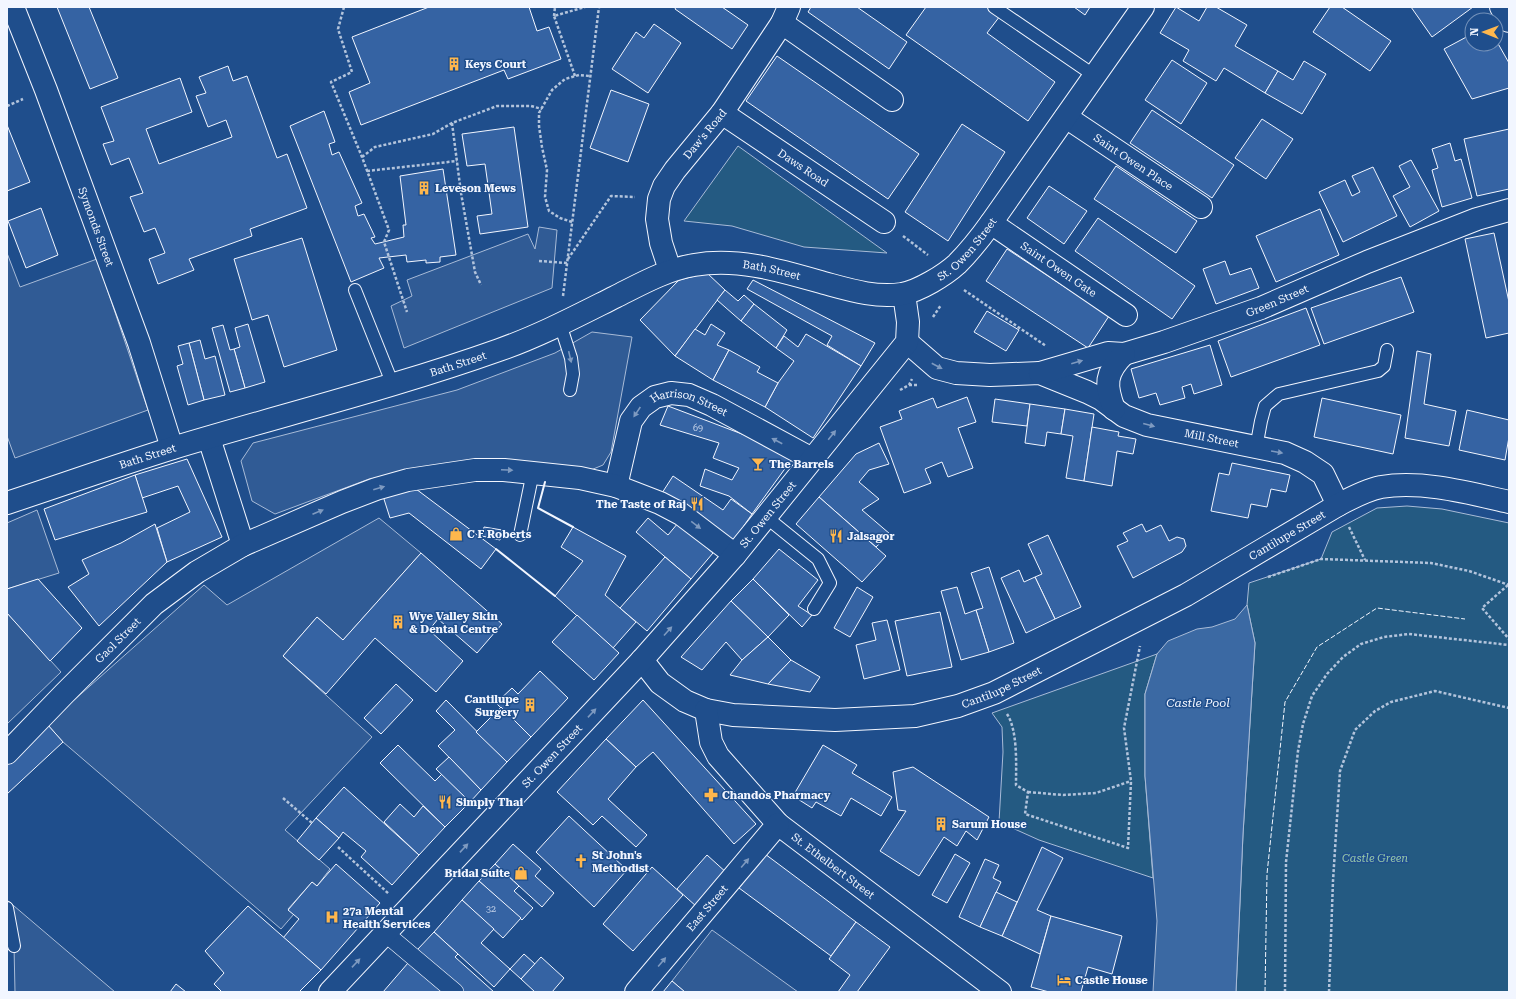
<svg xmlns="http://www.w3.org/2000/svg" width="1516" height="999" viewBox="0 0 1516 999" font-family="'Roboto Serif',serif">
	<rect width="100%" height="100%" fill="#1f4e8c"/>
	<!-- green -->
	<g fill="#245a82" stroke="#a8bbd7">
		<polygon points="738,146 887,253 804,247 732,226 684,221"/>
		<polygon points="1407,506 1442,509 1509,523 1509,992 1236,992 1243,834 1255,643 1247,605 1249,583 1321,559 1332,532 1377,508"/>
		<polygon points="1157,654 1145,694 1145,776 1153,878 1039,840 999,822 1003,752 1002,727 992,713"/>
	</g>
	<!-- parking -->
	<g fill="#305b95" stroke="#a8bbd7">
		<polygon points="539,227 557,230 552,288 404,348 391,306 412,296 407,280 528,234 535,249"/>
		<polygon points="7,253 20,287 97,259 148,410 15,458 7,436"/>
		<polygon points="592,332 632,337 611,452 603,465 586,472 476,463 369,479 275,514 252,501 241,461 253,443 457,390 555,353"/>
		<polygon points="37,510 59,573 7,589 7,523"/>
		<polygon points="379,518 421,553 343,640 317,617 283,656 372,737 285,830 330,869 317,886 312,882 288,909 294,914 281,929 63,742 47,724 204,585 227,605"/>
		<polygon points="7,613 61,672 7,724"/>
		<polygon points="7,900 115,992 15,992 14,946 7,919"/>
		<polygon points="712,930 798,992 685,992 672,981"/>
	</g>
	<!-- water -->
	<polygon fill="#3b69a3" stroke="#a8bbd7" points="1247,605 1255,643 1243,834 1236,992 1153,992 1157,921 1145,776 1145,694 1157,654 1168,641 1197,629 1212,627 1235,619"/>
	<!-- building -->
	<g fill="#3563a3" stroke="#f2f6ff">
		<polygon points="57,7 89,7 118,78 90,89"/>
		<polygon points="429,7 529,7 537,31 549,27 561,59 508,79 504,70 361,125 349,92 370,83 352,37"/>
		<polygon points="676,7 722,7 748,25 732,49 675,9"/>
		<polygon points="811,7 857,7 907,42 889,69 808,12"/>
		<polygon points="926,7 988,7 1000,16 987,33 1055,82 1028,121 906,35"/>
		<polygon points="1074,7 1090,7 1085,15"/>
		<polygon points="1176,7 1199,21 1207,7 1216,7 1247,25 1235,46 1278,71 1265,93 1224,68 1216,81 1183,61 1189,50 1160,33"/>
		<polygon points="1330,7 1342,7 1391,41 1370,71 1313,32"/>
		<polygon points="1411,7 1473,7 1432,37"/>
		<polygon points="654,24 681,43 648,93 612,69 636,32 644,38"/>
		<polygon points="1472,34 1472,44 1496,44 1496,40 1509,63 1509,88 1472,99 1444,49"/>
		<polygon points="777,56 919,154 888,199 746,101"/>
		<polygon points="1172,60 1207,83 1181,124 1145,100"/>
		<polygon points="1304,61 1326,74 1302,114 1265,93 1278,71 1293,80"/>
		<polygon points="228,66 233,81 247,76 277,158 287,154 307,208 250,229 252,236 189,259 194,270 158,284 149,259 165,253 155,228 144,232 130,197 143,193 129,158 111,165 103,144 114,141 101,107 180,78 192,112 146,129 159,164 232,137 226,120 208,127 196,96 206,93 199,77"/>
		<polygon points="611,90 649,104 628,162 590,148"/>
		<polygon points="1152,110 1234,165 1212,198 1130,143"/>
		<polygon points="324,111 335,142 329,144 332,155 339,152 362,203 355,206 358,216 364,214 375,237 371,238 375,244 404,237 403,225 406,225 400,176 443,169 456,255 440,257 440,262 426,263 426,260 407,262 406,255 379,258 384,268 351,282 290,126"/>
		<polygon points="1262,119 1293,139 1266,179 1235,158"/>
		<polygon points="962,124 1005,152 948,241 905,212"/>
		<polygon points="7,125 30,182 7,191"/>
		<polygon points="514,127 528,227 480,234 477,216 492,214 485,164 467,166 462,134"/>
		<polygon points="1509,129 1509,189 1477,196 1464,139"/>
		<polygon points="1450,143 1455,161 1461,159 1472,198 1442,207 1432,170 1438,168 1432,149"/>
		<polygon points="1411,160 1439,211 1410,227 1393,196 1410,187 1399,166"/>
		<polygon points="1116,166 1197,221 1176,253 1094,199"/>
		<polygon points="1373,167 1397,216 1343,242 1319,192 1345,180 1352,196 1360,192 1352,176"/>
		<polygon points="1049,186 1087,211 1064,244 1027,218"/>
		<polygon points="41,208 58,255 26,268 8,221"/>
		<polygon points="1320,209 1339,255 1276,282 1256,236"/>
		<polygon points="1098,218 1195,286 1172,319 1075,251"/>
		<polygon points="1494,233 1509,302 1509,333 1486,338 1465,239"/>
		<polygon points="302,238 337,350 284,367 268,315 252,320 234,259"/>
		<polygon points="1007,249 1109,316 1088,348 986,281"/>
		<polygon points="1225,261 1230,275 1251,268 1259,288 1216,304 1203,269"/>
		<polygon points="707,273 725,290 675,356 640,320 679,280"/>
		<polygon points="1401,277 1414,312 1324,344 1311,308"/>
		<polygon points="753,280 875,343 861,366 827,345 832,336 747,289"/>
		<polygon points="725,290 738,301 744,295 754,304 741,321 717,300"/>
		<polygon points="754,304 787,330 776,348 741,321"/>
		<polygon points="1306,308 1320,345 1231,377 1218,341"/>
		<polygon points="987,311 1019,330 1006,351 974,332"/>
		<polygon points="248,324 265,382 245,388 234,349 240,347 235,328"/>
		<polygon points="711,324 725,333 717,345 729,350 713,380 675,356 695,329 705,335"/>
		<polygon points="223,325 230,350 234,349 245,388 230,392 212,328"/>
		<polygon points="806,334 861,366 813,438 765,407 778,383 794,361 776,348 784,336 798,347"/>
		<polygon points="200,340 205,359 215,356 225,395 204,400 189,343"/>
		<polygon points="189,343 204,400 188,405 177,366 183,364 178,346"/>
		<polygon points="1210,345 1222,385 1194,394 1191,384 1182,387 1185,398 1160,405 1156,393 1139,398 1131,369"/>
		<polygon points="729,350 760,367 757,372 778,383 765,407 713,380"/>
		<polygon points="1417,351 1431,354 1424,404 1456,411 1449,446 1405,438"/>
		<polygon points="967,397 976,422 958,428 973,468 948,477 942,462 925,469 931,483 904,493 880,427 902,419 899,411 933,398 937,408"/>
		<polygon points="1322,398 1401,415 1393,454 1314,437"/>
		<polygon points="995,399 1030,404 1027,426 992,422"/>
		<polygon points="1030,404 1065,409 1061,434 1047,432 1045,446 1025,443"/>
		<polygon points="668,406 771,445 792,459 752,514 729,496 700,486 705,469 732,480 739,468 713,458 719,443 660,425"/>
		<polygon points="1065,409 1094,414 1084,481 1066,478 1073,436 1061,434"/>
		<polygon points="1467,410 1509,420 1509,437 1505,460 1459,450"/>
		<polygon points="1092,427 1119,432 1118,436 1136,439 1133,454 1117,451 1112,486 1084,481"/>
		<polygon points="879,443 889,464 869,470 859,482 879,499 862,510 890,534 876,547 819,497 856,454"/>
		<polygon points="187,459 222,537 167,562 157,528 190,512 178,486 142,498 135,475"/>
		<polygon points="1232,463 1290,475 1286,492 1271,489 1267,507 1251,504 1248,518 1211,511 1219,473 1229,475"/>
		<polygon points="135,475 147,512 55,540 44,509"/>
		<polygon points="673,476 723,510 731,499 752,514 733,542 662,493"/>
		<polygon points="416,489 496,549 481,569 409,513 390,518 383,496"/>
		<polygon points="819,497 886,556 862,582 796,524"/>
		<polygon points="648,518 668,535 678,523 713,553 691,579 636,532"/>
		<polygon points="155,524 167,562 99,626 68,587 89,574 82,560 121,543"/>
		<polygon points="1142,524 1146,532 1161,525 1169,541 1177,537 1184,539 1186,546 1182,552 1133,578 1117,546 1128,541 1123,533"/>
		<polygon points="484,527 502,530 500,540 482,536"/>
		<polygon points="573,527 626,556 605,595 636,622 613,648 555,596 583,561 561,547"/>
		<polygon points="1048,535 1081,607 1055,619 1035,577 1042,574 1028,544"/>
		<polygon points="779,549 818,580 798,606 812,615 802,627 753,579"/>
		<polygon points="421,553 502,624 477,653 438,619 429,630 463,661 436,692 375,638 326,694 283,656 317,617 343,640"/>
		<polygon points="665,557 691,579 647,631 620,608"/>
		<polygon points="989,567 1014,643 989,652 976,610 983,608 971,573"/>
		<polygon points="1019,570 1024,582 1035,577 1055,619 1026,633 1001,578"/>
		<polygon points="38,579 82,628 50,661 7,613 7,589"/>
		<polygon points="753,579 789,615 768,637 731,601"/>
		<polygon points="857,587 873,597 850,637 834,628"/>
		<polygon points="957,587 965,614 976,610 989,652 961,660 941,591"/>
		<polygon points="731,601 768,637 742,660 726,642 702,670 681,657"/>
		<polygon points="940,612 952,667 907,676 895,621"/>
		<polygon points="577,615 619,653 594,680 552,642"/>
		<polygon points="887,620 900,670 864,679 856,645 876,640 872,623"/>
		<polygon points="768,637 791,660 768,684 730,675 742,660"/>
		<polygon points="791,660 820,677 810,692 768,684"/>
		<polygon points="540,671 568,698 531,737 496,703 512,688 518,694"/>
		<polygon points="396,684 413,700 381,734 364,718"/>
		<polygon points="446,700 507,762 481,790 438,746 455,730 436,711"/>
		<polygon points="643,700 756,824 734,844 653,752 636,767 606,739"/>
		<polygon points="501,707 531,737 507,762 476,732"/>
		<polygon points="47,724 63,742 7,794 7,761"/>
		<polygon points="606,739 636,767 608,799 647,835 636,847 602,816 593,825 557,792"/>
		<polygon points="398,745 435,781 442,774 470,802 445,827 380,763"/>
		<polygon points="823,745 857,765 852,773 892,797 881,816 851,798 841,816 816,802 812,808 793,796"/>
		<polygon points="449,757 481,790 470,802 436,769"/>
		<polygon points="913,767 989,817 977,840 966,831 957,846 944,837 919,876 880,851 906,811 898,810 893,772"/>
		<polygon points="344,787 419,855 392,885 361,857 366,851 343,832 339,838 316,818"/>
		<polygon points="400,804 414,817 423,806 445,827 419,855 384,822"/>
		<polygon points="569,816 627,870 594,907 536,852"/>
		<polygon points="316,818 339,838 319,860 297,841"/>
		<polygon points="513,844 541,869 535,876 554,893 542,907 495,864"/>
		<polygon points="1042,847 1063,858 1037,910 1051,916 1040,954 1002,936"/>
		<polygon points="765,854 856,922 831,956 739,888"/>
		<polygon points="955,854 970,863 947,903 932,895"/>
		<polygon points="707,855 728,874 697,907 677,889"/>
		<polygon points="985,859 999,865 993,878 1001,882 980,927 959,917"/>
		<polygon points="336,864 380,903 321,970 283,938 299,919 288,910 312,882 317,886"/>
		<polygon points="495,864 519,886 514,891 533,908 522,920 479,881"/>
		<polygon points="652,867 683,895 633,951 603,924"/>
		<polygon points="479,881 521,918 503,938 462,900"/>
		<polygon points="996,892 1017,902 1002,936 980,927"/>
		<polygon points="462,900 494,929 481,943 510,969 494,987 434,932"/>
		<polygon points="248,906 321,970 299,992 222,992 214,984 224,973 205,951"/>
		<polygon points="1051,916 1122,936 1112,974 1088,967 1081,992 1049,992 1031,987"/>
		<polygon points="856,922 890,947 857,992 838,992 850,975 829,959"/>
		<polygon points="434,932 458,954 455,957 494,992 464,992 417,950"/>
		<polygon points="524,954 535,964 521,979 510,969"/>
		<polygon points="541,957 564,978 552,992 535,992 521,979"/>
		<polygon points="408,963 442,992 383,992"/>
		<polygon points="672,981 685,992 663,992"/>
		<polygon points="176,984 186,992 170,992"/>
	</g>
	<g fill="none" stroke-linecap="round" stroke-linejoin="round">
		<!-- service casing -->
		<g stroke="#f2f6ff" stroke-width="14">
			<g id="service">
				<polyline points="994,7 1095,76"/>
				<polyline points="355,290 393,385"/>
				<polyline points="560,324 571,358 573,374 570,390"/>
				<polyline points="1256,448 1261,421 1265,406 1279,394 1378,371 1384,366 1387,350"/>
				<polyline points="766,517 818,559 830,583 814,609"/>
				<polyline points="520,535 533,472"/>
				<polyline points="7,908 14,946"/>
			</g>
		</g>
		<!-- pedestrian casing -->
		<g stroke="#f2f6ff" stroke-width="18">
			<polyline id="pedestrian" points="385,933 455,992"/>
		</g>
		<!-- minor casing -->
		<g stroke="#f2f6ff" stroke-width="24">
			<g id="minor">
				<path id="s1" d="M13,7l33,83 93,253 33,105"/>
				<polyline points="1501,7 1509,21"/>
				<polyline points="782,23 892,100"/>
				<path id="s2" d="M722,113l162,109"/>
				<path id="s3" d="M1066,117l135,90"/>
				<path id="s4" d="M991,223l135,92"/>
				<path id="s5" d="M670,270l-9,-27 -4,-24 2,-20 5,-13 11,-16 47,-57 60,-90 7,-16"/>
				<path id="s6" d="M907,342l30,26 19,5 34,2 50,-2 47,19 14,7 23,17 23,9 138,28 20,9 18,12 15,31"/>
				<path id="s7" d="M1040,373l68,-20 16,1 40,-12 97,-34 106,-46 110,-43 32,-9"/>
				<path d="M1114,409c-9,-24 -9,-36 10,-55"/>
				<polyline points="209,438 243,545"/>
				<path id="s8" d="M616,486l15,-65 10,-14 14,-10 16,-4 18,2 23,10 100,54"/>
				<path id="s9" d="M642,660l18,23 25,18 21,9 27,5 102,5 80,-4 43,-10 36,-13 192,-98 152,-90c13,-7 28,-15 43,-18 41,-7 88,6 128,15"/>
				<path id="s10" d="M706,710l5,32 7,14 60,68 222,168"/>
				<path id="s11" d="M7,753l57,-59 90,-90 43,-32 46,-27 99,-43 34,-13 32,-9 67,-10h29l76,8 36,8 44,17 21,11 54,41"/>
				<path id="s12" d="M330,992l312,-332 93,-105 172,-213 1,-20 -4,-28"/>
				<path id="s13" d="M636,992l142,-168"/>
			</g>
		</g>
		<!-- trunk casing -->
		<g stroke="#f2f6ff" stroke-width="24">
			<g id="trunk">
				<path id="s14" d="M7,503c55,-18 111,-38 166,-55 109,-33 219,-60 326,-98 40,-14 78,-34 116,-53 26,-13 50,-27 79,-32 44,-8 88,6 130,18 26,7 51,15 78,11 17,-3 43,-19 55,-30 13,-13 24,-27 34,-41l152,-216"/>
			</g>
		</g>
		<!-- path -->
		<g stroke="#b3c4dc" stroke-width="2.5" stroke-dasharray="3 2" stroke-linecap="butt">
			<polyline points="344,7 338,29 352,72 331,82 362,157 389,230 384,242 407,312"/>
			<polyline points="554,16 555,7"/>
			<polyline points="575,76 554,16 585,7"/>
			<polyline points="7,106 23,99"/>
			<polyline points="452,123 461,193 475,272 481,285"/>
			<polyline points="362,157 375,147 433,134 452,123 497,106 531,106 542,109"/>
			<polyline points="367,171 457,161"/>
			<polyline points="572,222 560,218 549,211 545,197 547,170 542,147 539,126 539,113 552,90 565,79 579,75 590,76"/>
			<polyline points="903,236 928,255"/>
			<polyline points="568,259 611,196 635,197"/>
			<polyline points="539,261 567,263"/>
			<polyline points="964,290 1046,346"/>
			<polyline points="563,296 599,7"/>
			<polyline points="933,317 941,305"/>
			<polyline points="909,385 919,385"/>
			<polyline points="900,390 909,385 912,379"/>
			<polyline points="1349,527 1365,560"/>
			<polyline points="1268,577 1321,559 1431,563 1469,571 1509,585"/>
			<polyline points="1508,585 1482,608 1509,639"/>
			<path d="M1007,714c11,17 9,51 9,71l12,7 -3,22 103,34 3,-67 -7,-53 16,-82"/>
			<polyline points="1028,792 1063,795 1096,793 1131,781"/>
			<polyline points="283,798 312,823"/>
			<polyline points="338,847 389,894"/>
			<polyline points="1285,992 1286,862 1298,751 1303,724 1312,696 1327,674 1343,657 1361,644 1384,637 1409,634 1509,645"/>
			<polyline points="1329,992 1333,881 1340,771 1355,730 1375,711 1391,702 1435,691 1509,708"/>
		</g>
		<!-- service -->
		<use href="#service" stroke="#1f4e8c" stroke-width="12"/>
		<!-- pedestrian -->
		<use href="#pedestrian" stroke="#1f4e8c" stroke-width="17"/>
		<!-- minor -->
		<use href="#minor" stroke="#1f4e8c" stroke-width="22"/>
		<!-- trunk -->
		<use href="#trunk" stroke="#1f4e8c" stroke-width="22"/>
		<!-- fence -->
		<polyline stroke="#f2f6ff" stroke-width="1" stroke-dasharray="5 2" stroke-linecap="butt" points="1265,992 1267,874 1285,702 1317,647 1377,608 1465,619"/>
		<!-- wall -->
		<g stroke="#f2f6ff" stroke-width="2">
			<polyline points="545,482 538,508 573,527"/>
			<polyline points="496,549 555,596"/>
		</g>
	</g>
	<!-- one-way arrows -->
	<defs><path id="oneway-solid" d="M-6-.8H1V-3.2L6.5 0L1 3.2V.8H-6Z"/></defs>
	<g fill="#7e9ac0">
		<use href="#oneway-solid" transform="translate(570 357) rotate(77)"/>
		<use href="#oneway-solid" transform="translate(1077 362) rotate(-16)"/>
		<use href="#oneway-solid" transform="translate(937 366) rotate(28)"/>
		<use href="#oneway-solid" transform="translate(637 412) rotate(124)"/>
		<use href="#oneway-solid" transform="translate(1149 425) rotate(15)"/>
		<use href="#oneway-solid" transform="translate(832 435) rotate(-51)"/>
		<use href="#oneway-solid" transform="translate(777 441) rotate(-152)"/>
		<use href="#oneway-solid" transform="translate(1277 452) rotate(10)"/>
		<use href="#oneway-solid" transform="translate(507 470) rotate(3)"/>
		<use href="#oneway-solid" transform="translate(379 488) rotate(-16)"/>
		<use href="#oneway-solid" transform="translate(318 512) rotate(-23)"/>
		<use href="#oneway-solid" transform="translate(696 525) rotate(37)"/>
		<use href="#oneway-solid" transform="translate(668 631) rotate(-48)"/>
		<use href="#oneway-solid" transform="translate(592 713) rotate(-47)"/>
		<use href="#oneway-solid" transform="translate(464 848) rotate(-47)"/>
		<use href="#oneway-solid" transform="translate(745 863) rotate(-50)"/>
		<use href="#oneway-solid" transform="translate(662 962) rotate(-50)"/>
		<use href="#oneway-solid" transform="translate(356 963) rotate(-47)"/>
	</g>
	<!-- icons -->
	<defs>
		<g id="building-bare" transform="scale(1.08)"><path d="M-4-6H4V6H1V3H-1V6H-4ZM-2.5-4.3h1.7v1.8h-1.7ZM.8-4.3h1.7v1.8H.8ZM-2.5-1h1.7V.8h-1.7ZM.8-1h1.7V.8H.8Z" fill="#ffb74d" stroke="#1f4e8c" stroke-width="2.5" paint-order="stroke"/></g>
		<g id="bar-bare" transform="scale(1.08)"><path d="M-6-5H6L.8 .8V4.5H3.5V6h-7V4.5H-.8V.8Z" fill="#ffb74d" stroke="#1f4e8c" stroke-width="2.5" paint-order="stroke"/></g>
		<g id="restaurant-bare" transform="scale(1.08)"><path d="M-5-6h1v4h1v-4h1v4h1v-4h1v5L-1.5 .5V6h-2V.5L-5-1ZM5-6V6H3V1.5H1.5Q1.5-4 5-6Z" fill="#ffb74d" stroke="#1f4e8c" stroke-width="2.5" paint-order="stroke"/></g>
		<g id="shop-bare" transform="scale(1.08)"><path d="M-5-2.5h2.3a2.7 3.5 0 0 1 5.4 0H5L5.5 6h-11ZM-1.5-2.5h3a1.5 2.3 0 0 0-3 0Z" fill="#ffb74d" stroke="#1f4e8c" stroke-width="2.5" paint-order="stroke"/></g>
		<g id="pharmacy-bare" transform="scale(1.08)"><path d="M-2-6h4v4h4v4h-4v4h-4v-4h-4v-4h4Z" fill="#ffb74d" stroke="#1f4e8c" stroke-width="2.5" paint-order="stroke"/></g>
		<g id="church-bare" transform="scale(1.08)"><path d="M-1.2-6h2.4v3.5h3.3v2.4h-3.3V6h-2.4V-.1h-3.3v-2.4h3.3Z" fill="#ffb74d" stroke="#1f4e8c" stroke-width="2.5" paint-order="stroke"/></g>
		<g id="hospital-bare" transform="scale(1.08)"><path d="M-5-5h3v3.5h4V-5h3V5h-3V1.5h-4V5h-3Z" fill="#ffb74d" stroke="#1f4e8c" stroke-width="2.5" paint-order="stroke"/></g>
		<g id="hotel-bare" transform="scale(1.08)"><path d="M-6-4.5h1.5V1H6V5H4.5V3h-9V5H-6ZM-4 0a1.8 1.8 0 1 1 3.6 0ZM.5 0V-2.5h3Q6-2.5 6 0Z" fill="#ffb74d" stroke="#1f4e8c" stroke-width="2.5" paint-order="stroke"/></g>
	</defs>
	<g fill-rule="evenodd">
		<use href="#building-bare" x="454" y="64"/>
		<use href="#building-bare" x="424" y="188"/>
		<use href="#bar-bare" x="758" y="464"/>
		<use href="#restaurant-bare" x="697" y="504"/>
		<use href="#shop-bare" x="456" y="534"/>
		<use href="#restaurant-bare" x="836" y="536"/>
		<use href="#building-bare" x="398" y="622"/>
		<use href="#building-bare" x="530" y="705"/>
		<use href="#pharmacy-bare" x="711" y="795"/>
		<use href="#restaurant-bare" x="445" y="802"/>
		<use href="#building-bare" x="941" y="824"/>
		<use href="#church-bare" x="581" y="861"/>
		<use href="#shop-bare" x="521" y="873"/>
		<use href="#hospital-bare" x="332" y="917"/>
		<use href="#hotel-bare" x="1064" y="980"/>
	</g>
	<g text-anchor="middle" stroke-width="3" stroke-linejoin="round" paint-order="stroke">
		<!-- number labels -->
		<g font-size="9" fill="#c3d1e8">
			<text x="698" y="431">69</text>
			<text x="491" y="912">32</text>
		</g>
		<!-- poi labels -->
		<g font-size="11" font-weight="bold" fill="#f2f6ff" stroke="#1f4e8c" text-anchor="start">
			<text x="465" y="68">Keys Court</text>
			<text x="435" y="192">Leveson Mews</text>
			<text x="769" y="468">The Barrels</text>
			<text x="686" y="508" text-anchor="end">The Taste of Raj</text>
			<text x="467" y="538">C F Roberts</text>
			<text x="847" y="540">Jalsagor</text>
			<text x="409" y="620">Wye Valley Skin<tspan x="409" dy="13">&amp; Dental Centre</tspan></text>
			<text x="519" y="703" text-anchor="end">Cantilupe<tspan x="519" dy="13">Surgery</tspan></text>
			<text x="722" y="799">Chandos Pharmacy</text>
			<text x="456" y="806">Simply Thai</text>
			<text x="952" y="828">Sarum House</text>
			<text x="592" y="859">St John's<tspan x="592" dy="13">Methodist</tspan></text>
			<text x="510" y="877" text-anchor="end">Bridal Suite</text>
			<text x="343" y="915">27a Mental<tspan x="343" dy="13">Health Services</tspan></text>
			<text x="1075" y="984">Castle House</text>
		</g>
		<!-- street labels -->
		<g font-size="11" fill="#f2f6ff" stroke="#1f4e8c">
			<text dy="4" stroke="none"><textPath href="#s5" startOffset="153">Daw's Road</textPath></text>
			<text dy="4" stroke="none"><textPath href="#s3" startOffset="81">Saint Owen Place</textPath></text>
			<text dy="4" stroke="none"><textPath href="#s2" startOffset="98">Daws Road</textPath></text>
			<text dy="4" stroke="none"><textPath href="#s1" startOffset="235">Symonds Street</textPath></text>
			<text dy="4" stroke="none"><textPath href="#s14" startOffset="1021">St. Owen Street</textPath></text>
			<text dy="4" stroke="none"><textPath href="#s4" startOffset="82">Saint Owen Gate</textPath></text>
			<text dy="4" stroke="none"><textPath href="#s14" startOffset="807">Bath Street</textPath></text>
			<text dy="4" stroke="none"><textPath href="#s7" startOffset="249">Green Street</textPath></text>
			<text dy="4" stroke="none"><textPath href="#s14" startOffset="472">Bath Street</textPath></text>
			<text dy="4" stroke="none"><textPath href="#s8" startOffset="137">Harrison Street</textPath></text>
			<text dy="4" stroke="none"><textPath href="#s6" startOffset="329">Mill Street</textPath></text>
			<text dy="4" stroke="none"><textPath href="#s14" startOffset="148">Bath Street</textPath></text>
			<text dy="4" stroke="none"><textPath href="#s12" startOffset="648">St. Owen Street</textPath></text>
			<text dy="4" stroke="none"><textPath href="#s9" startOffset="708">Cantilupe Street</textPath></text>
			<text dy="4" stroke="none"><textPath href="#s11" startOffset="158">Gaol Street</textPath></text>
			<text dy="4" stroke="none"><textPath href="#s9" startOffset="384">Cantilupe Street</textPath></text>
			<text dy="4" stroke="none"><textPath href="#s12" startOffset="324">St. Owen Street</textPath></text>
			<text dy="4" stroke="none"><textPath href="#s10" startOffset="208">St. Ethelbert Street</textPath></text>
			<text dy="4" stroke="none"><textPath href="#s13" startOffset="110">East Street</textPath></text>
		</g>
		<!-- park labels -->
		<g font-size="11" font-style="italic" fill="#97c8a6" stroke="#1f4e8c">
			<text x="1375" y="862">Castle Green</text>
		</g>
		<!-- water labels -->
		<g font-size="12" font-style="italic" fill="#f2f6ff" stroke="#1f4e8c">
			<text x="1198" y="707">Castle Pool</text>
		</g>
	</g>
	<!-- border -->
	<rect width="1516" height="999" fill="none" stroke="#f2f6ff" stroke-width="16"/>
	<!-- north arrow -->
	<g transform="translate(1484 32) rotate(271)"><circle r="19" fill="#1f4e8c" stroke="#7391ba"/>
	<path d="M0-3L7 15L0 10L-7 15Z" fill="#ffb74d"/>
	<text y="-6" font-size="11" font-weight="bold" text-anchor="middle" fill="#f2f6ff">N</text>
	</g>
</svg>
